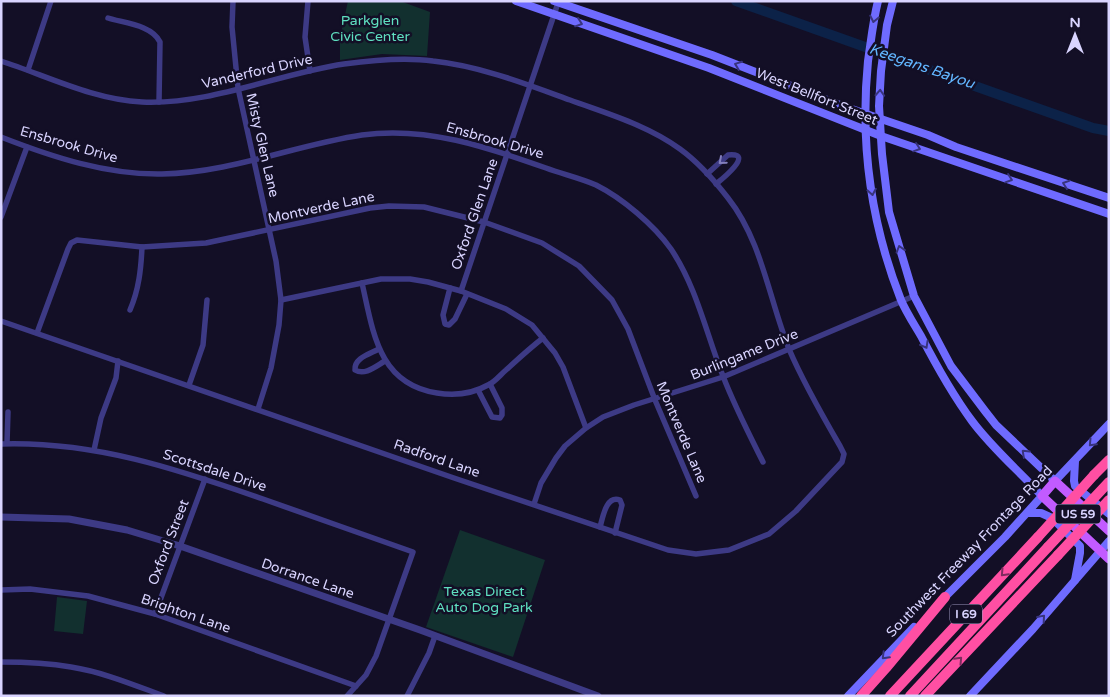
<svg xmlns="http://www.w3.org/2000/svg" width="1110" height="697" viewBox="0 0 1110 697" font-family="'Varela Round',sans-serif">
	<rect width="100%" height="100%" fill="#130f26"/>
	<!-- green -->
	<g fill="#12302f">
		<polygon points="348,1 400,1 430,12 427,56 382,54 340,60 340,38"/>
		<polygon points="460,530 545,560 513,657 426,627"/>
		<polygon points="57,597 87,601 83,634 54,631"/>
	</g>
	<g fill="none" stroke-linecap="round" stroke-linejoin="round">
		<!-- river -->
		<polyline stroke="#0c2248" stroke-width="10" points="736,1 1093,128 1109,131"/>
		<!-- minor -->
		<g stroke="#3d3a85" stroke-width="5.5">
			<polyline points="233,1 232,27 238,88 276,261 281,300 279,325 271,368 258,409"/>
			<polyline points="308,1 305,37 310,71"/>
			<path d="M108,18c16,5 44,7 52,24l-1,60"/>
			<path d="M1,61c46,15 93,39 141,41 69,3 135,-28 202,-38 29,-4 60,-7 89,-3 47,5 93,23 137,39 38,14 77,25 110,49 18,13 34,31 48,49 34,43 41,101 61,151 14,33 33,66 51,97l4,8 -2,8 -46,49 -27,23 -40,16 -33,4 -28,-4 -214,-72 -453,-157"/>
			<polyline points="28,70 51,1"/>
			<path d="M1,137c51,20 106,38 161,37 68,-1 133,-29 200,-39 64,-9 125,12 184,33 16,6 34,10 50,17 26,13 58,40 75,64 26,39 35,84 52,127 11,29 26,58 40,86"/>
			<path d="M707,174l21,-19c28,-3 -7,25 -12,29"/>
			<polyline points="1,217 27,147"/>
			<path d="M362,283c11,48 16,101 75,110 18,3 35,1 51,-8 7,-3 12,-10 18,-15 12,-11 24,-22 37,-32"/>
			<polyline points="450,288 443,315 445,324 449,325 455,319 467,294"/>
			<polyline points="461,291 558,3"/>
			<polyline points="281,300 381,279 410,279 428,282 461,291 506,309 532,325 555,353 563,367 586,428"/>
			<path d="M130,310c9,-21 11,-41 12,-63"/>
			<polyline points="37,333 68,249 71,243 77,240 142,247 206,243 370,208 389,206 424,207 484,222 542,243 579,266 612,300 628,329 655,400 696,496"/>
			<path d="M379,349c-9,5 -25,9 -24,21 10,6 21,-4 30,-9"/>
			<polyline points="189,385 203,345 207,300"/>
			<polyline points="478,390 492,417 500,418 502,415 502,408 490,384"/>
			<polyline points="7,443 8,412"/>
			<path d="M1,444c93,-3 176,25 262,55 50,18 100,35 150,53l-37,104 -10,19 -19,21"/>
			<polyline points="94,450 101,418 116,378 118,361"/>
			<polyline points="534,504 541,483 556,458 565,446 586,428 603,417 634,405 723,377 914,296"/>
			<path d="M600,527c3,-10 6,-32 20,-27l2,5 -7,28"/>
			<polyline points="1,590 30,589 88,596 155,614 356,686"/>
			<polyline points="155,614 205,479"/>
			<path d="M1,662c24,0 47,1 70,5 32,5 63,18 93,29"/>
			<polyline points="407,696 429,653 435,636"/>
		</g>
		<!-- tertiary -->
		<polyline stroke="#3d3a85" stroke-width="7" points="1,517 69,519 127,530 180,546 420,630 598,696"/>
		<!-- secondary -->
		<g stroke="#6f6bff" stroke-width="8">
			<polyline points="516,1 709,68 881,136 1109,214"/>
			<polyline points="554,1 712,55 840,105 928,135 956,147 1109,198"/>
			<path d="M878,1c-5,20 -7,40 -10,60 -8,81 3,163 33,239 5,12 13,24 20,36 15,29 31,58 51,85 20,27 47,50 70,75l-37,41 -63,63"/>
			<polyline points="893,1 887,25 881,71 879,106 882,154 889,212 914,296 951,366 985,411 996,425 1055,481 1109,424"/>
			<polyline points="1075,461 1074,481 1075,486 1109,514"/>
			<polyline points="1028,513 1041,513 1052,518 1080,546 1080,553 1075,580"/>
			<polyline points="848,696 914,627"/>
			<polyline points="970,696 1033,629 1109,541"/>
		</g>
		<!-- primary -->
		<polyline stroke="#c25bff" stroke-width="9" points="1109,531 1055,481 1042,496 1109,559"/>
		<!-- motorway -->
		<g stroke="#ff4fa3" stroke-width="10">
			<polyline points="1094,475 1109,460"/>
			<polyline points="861,696 886,668 945,597"/>
			<polyline points="890,696 1038,537"/>
			<polyline points="910,696 1048,547"/>
			<polyline points="925,696 1058,555"/>
		</g>
		<!-- motorway-bridge -->
		<g stroke="#ff4fa3" stroke-width="10">
			<polyline points="1038,537 1094,475"/>
			<polyline points="1048,547 1109,482"/>
			<polyline points="1058,555 1109,500"/>
		</g>
	</g>
	<!-- one-way arrows -->
	<defs><path id="oneway-chevron" d="M-2-3.5L2.5 0L-2 3.5" fill="none" stroke-width="1.6" stroke-linecap="round" stroke-linejoin="round" transform="scale(1.25)"/></defs>
	<g stroke="#38347d">
		<use href="#oneway-chevron" transform="translate(874 19) rotate(102)"/>
		<use href="#oneway-chevron" transform="translate(579 23) rotate(19)"/>
		<use href="#oneway-chevron" transform="translate(738 65) rotate(-159)"/>
		<use href="#oneway-chevron" transform="translate(880 93) rotate(-87)"/>
		<use href="#oneway-chevron" transform="translate(917 148) rotate(19)"/>
		<use href="#oneway-chevron" transform="translate(1009 179) rotate(19)"/>
		<use href="#oneway-chevron" transform="translate(1066 184) rotate(-161)"/>
		<use href="#oneway-chevron" transform="translate(872 192) rotate(80)"/>
		<use href="#oneway-chevron" transform="translate(900 249) rotate(-107)"/>
		<use href="#oneway-chevron" transform="translate(925 345) rotate(61)"/>
		<use href="#oneway-chevron" transform="translate(1092 443) rotate(133)"/>
		<use href="#oneway-chevron" transform="translate(1025 453) rotate(-137)"/>
		<use href="#oneway-chevron" transform="translate(1042 618) rotate(-49)"/>
		<use href="#oneway-chevron" transform="translate(885 656) rotate(135)"/>
	</g>
	<use stroke="#837fbc" href="#oneway-chevron" transform="translate(722 161) rotate(139)"/>
	<g stroke="#7d2c5e">
		<use href="#oneway-chevron" transform="translate(1004 573) rotate(133)"/>
		<use href="#oneway-chevron" transform="translate(959 660) rotate(-47)"/>
	</g>
	<g text-anchor="middle" stroke-width="5" stroke-linejoin="round" paint-order="stroke">
		<!-- shield labels -->
		<g fill="#130f26" stroke="#9e99be" stroke-width="1">
			<rect x="1055.5" y="504.5" width="45" height="19" rx="4"/>
			<rect x="950" y="604.5" width="32" height="19" rx="4"/>
		</g>
		<g font-size="12" font-weight="bold" fill="#d9d4ff">
			<text x="1078" y="518">US 59</text>
			<text x="966" y="618">I 69</text>
		</g>
		<!-- park labels -->
		<g font-size="14" fill="#5fe0c0" stroke="#130f26">
			<text x="370" y="25">Parkglen<tspan x="370" dy="16">Civic Center</tspan></text>
			<text x="484" y="596">Texas Direct<tspan x="484" dy="16">Auto Dog Park</tspan></text>
		</g>
		<!-- street labels -->
		<g font-size="14" fill="#d9d4ff" stroke="#130f26">
			<text transform="translate(257 71) rotate(-13)" y="5">Vanderford Drive</text>
			<text transform="translate(817 96) rotate(22)" y="5">West Bellfort Street</text>
			<text transform="translate(495 140) rotate(16)" y="5">Ensbrook Drive</text>
			<text transform="translate(69 144) rotate(16)" y="5">Ensbrook Drive</text>
			<text transform="translate(263 145) rotate(77)" y="5">Misty Glen Lane</text>
			<text transform="translate(321 207) rotate(-12)" y="5">Montverde Lane</text>
			<text transform="translate(474 214) rotate(-71)" y="5">Oxford Glen Lane</text>
			<text transform="translate(744 354) rotate(-22)" y="5">Burlingame Drive</text>
			<text transform="translate(682 432) rotate(67)" y="5">Montverde Lane</text>
			<text transform="translate(437 458) rotate(19)" y="5">Radford Lane</text>
			<text transform="translate(215 470) rotate(18)" y="5">Scottsdale Drive</text>
			<text transform="translate(168 542) rotate(-69)" y="5">Oxford Street</text>
			<text transform="translate(969 551) rotate(-46)" y="5">Southwest Freeway Frontage Road</text>
			<text transform="translate(308 578) rotate(19)" y="5">Dorrance Lane</text>
			<text transform="translate(186 613) rotate(19)" y="5">Brighton Lane</text>
		</g>
		<!-- water labels -->
		<g font-size="15" font-style="italic" fill="#62b6ff" stroke="#130f26">
			<text transform="translate(922 66) rotate(19)" y="5">Keegans Bayou</text>
		</g>
	</g>
	<!-- border -->
	<rect width="1110" height="697" fill="none" stroke="#d9d4ff" stroke-width="5"/>
	<!-- north arrow -->
	<g transform="translate(1075 35)" stroke="#130f26" stroke-width="4" paint-order="stroke">
	<path d="M0-4L9 19L0 12L-9 19Z" fill="#d9d4ff"/>
	<text y="-8" font-size="14" font-weight="bold" text-anchor="middle" fill="#d9d4ff">N</text>
	</g>
</svg>
